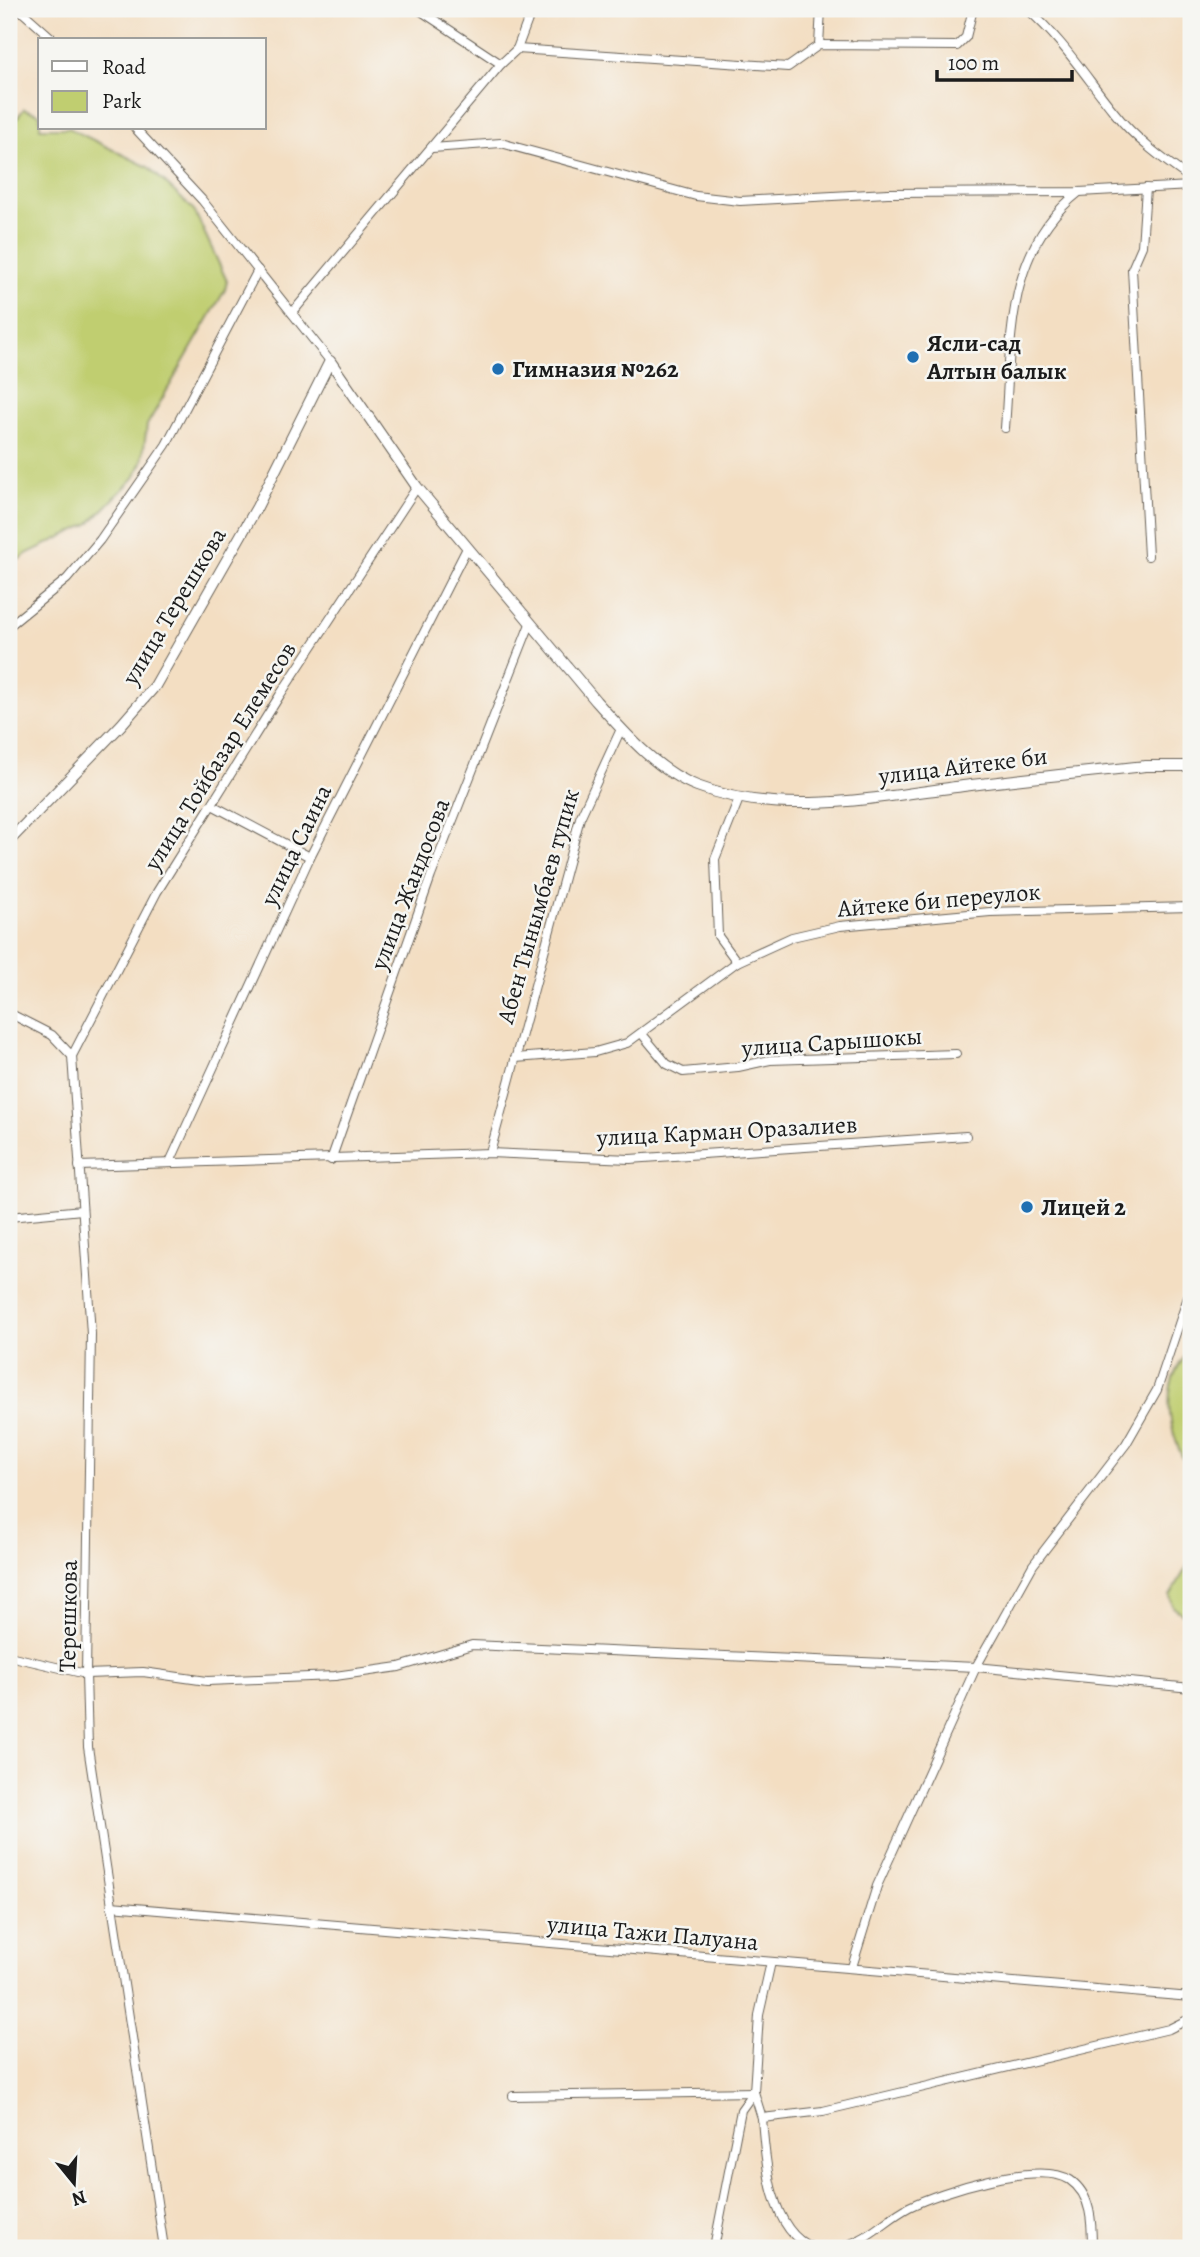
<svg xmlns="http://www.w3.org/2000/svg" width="1200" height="2257" viewBox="0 0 1200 2257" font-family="Alegreya,serif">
	<rect width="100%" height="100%" fill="#f6f6f2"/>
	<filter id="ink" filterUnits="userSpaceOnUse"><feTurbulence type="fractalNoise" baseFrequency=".0143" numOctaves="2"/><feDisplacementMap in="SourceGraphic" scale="14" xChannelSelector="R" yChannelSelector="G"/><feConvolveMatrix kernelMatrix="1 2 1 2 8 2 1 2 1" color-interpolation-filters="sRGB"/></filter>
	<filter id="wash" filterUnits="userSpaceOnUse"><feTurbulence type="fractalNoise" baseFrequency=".00686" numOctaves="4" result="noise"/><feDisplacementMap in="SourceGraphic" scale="28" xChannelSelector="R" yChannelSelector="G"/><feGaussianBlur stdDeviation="1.57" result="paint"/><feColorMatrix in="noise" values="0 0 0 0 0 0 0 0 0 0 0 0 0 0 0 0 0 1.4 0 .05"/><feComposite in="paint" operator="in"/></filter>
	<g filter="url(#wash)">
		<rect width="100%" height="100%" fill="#f3dec2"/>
		<!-- green -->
		<g fill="#c0ce70" stroke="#6e7546" stroke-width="2">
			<polygon points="24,109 40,114 40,128 69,128 148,167 194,210 227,281 225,290 147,425 142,462 134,478 89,524 28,553 9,566 9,128"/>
			<path d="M1191,1350v125c-21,-39 -36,-90 0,-125z"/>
			<polygon points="1191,1560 1191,1620 1173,1607 1170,1596"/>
		</g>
	</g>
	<g filter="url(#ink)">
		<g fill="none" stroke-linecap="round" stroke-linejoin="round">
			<!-- minor casing -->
			<g stroke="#676056" stroke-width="10">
				<g id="minor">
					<polyline points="19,9 54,40"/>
					<polyline points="418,9 501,64 517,49 788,67 819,45 957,46 966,37 973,9"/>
					<path d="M1027,9c35,30 58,67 87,103 21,27 50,48 77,67"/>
					<polyline points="819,45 821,9"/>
					<polyline points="517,49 532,9"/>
					<polyline points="135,128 202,200 330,361"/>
					<polyline points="432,148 501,143 696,196 740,201 888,193 1079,192 1191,186"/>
					<polyline points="1146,188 1142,246 1132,269 1148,556"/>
					<polyline points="292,313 501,64"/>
					<path d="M1005,428c7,-87 -1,-177 74,-236"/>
					<polyline points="9,626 67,579 100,540 166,445 258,270"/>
					<polyline points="212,805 310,857"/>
					<polyline points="737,962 718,936 715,859 739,799"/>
					<polyline points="9,1013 52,1035 72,1056 91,1334 86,1674 88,1747 164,2248"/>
					<polyline points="642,1034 667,1064 683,1072 738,1067 770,1060 956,1054"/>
					<polyline points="72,1056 157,892 280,695 417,487"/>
					<polyline points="515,1058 595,1052 627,1043 737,962 792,937 840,926 990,912 1191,907"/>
					<polyline points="1188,1136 1191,1136"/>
					<polyline points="490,1153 580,818 621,729"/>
					<polyline points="331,1160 431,876 530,624"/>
					<polyline points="170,1162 310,857 467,548"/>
					<polyline points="79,1166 490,1153 630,1159 966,1136"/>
					<polyline points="9,1217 82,1210"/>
					<polyline points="9,1656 86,1674 143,1672 207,1681 335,1676 399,1667 472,1645 976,1667 1191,1688"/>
					<polyline points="111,1906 1191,1997"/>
					<polyline points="852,1967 877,1886 976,1667 1033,1565 1126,1444 1157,1390 1191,1288"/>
					<polyline points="513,2096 754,2092 762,2118 823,2111 1169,2029 1191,2018"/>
					<path d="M762,2118c3,39 7,113 51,130"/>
					<polyline points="714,2248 741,2110 754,2092 759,2015 771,1962"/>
					<polyline points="788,2248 803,2244"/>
					<path d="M836,2248c30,-5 48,-28 73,-41 32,-16 130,-47 161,-27 22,15 22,44 22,68"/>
				</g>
			</g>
			<!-- tertiary casing -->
			<g stroke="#676056" stroke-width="12">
				<path id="tertiary" d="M9,841l112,-116 34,-39 102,-179 73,-146 87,126 179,214c28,31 61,70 101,85 86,33 186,10 274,-1 58,-7 117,-13 175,-19h45"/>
			</g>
			<!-- minor -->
			<use href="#minor" stroke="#fff" stroke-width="8"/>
			<!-- tertiary -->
			<use href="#tertiary" stroke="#fff" stroke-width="10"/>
		</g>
	</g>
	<!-- markers -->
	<g fill="#1f6fb2" stroke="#f6f6f2" stroke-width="2.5">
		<circle cx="913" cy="357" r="7"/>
		<circle cx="498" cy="369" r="7"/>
		<circle cx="1027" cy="1207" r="7"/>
	</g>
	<g text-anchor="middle" stroke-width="5" stroke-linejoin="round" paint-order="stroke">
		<!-- poi labels -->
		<g font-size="24" font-weight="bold" fill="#1c1c1c" stroke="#f6f6f2" text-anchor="start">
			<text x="927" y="351">Ясли-сад<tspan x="927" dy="28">Алтын балык</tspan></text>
			<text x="512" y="377">Гимназия №262</text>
			<text x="1041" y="1215">Лицей 2</text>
		</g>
		<!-- street labels -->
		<g font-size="24" fill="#1c1c1c" stroke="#f6f6f2">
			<text transform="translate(174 606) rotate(-59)" y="8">улица Терешкова</text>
			<text transform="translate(220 756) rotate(-58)" y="8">улица Тойбазар Елемесов</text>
			<text transform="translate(963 766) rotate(-7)" y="8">улица Айтеке би</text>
			<text transform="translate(296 845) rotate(-64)" y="8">улица Саина</text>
			<text transform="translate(410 884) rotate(-69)" y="8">улица Жандосова</text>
			<text transform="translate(939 900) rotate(-5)" y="8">Айтеке би переулок</text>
			<text transform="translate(538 906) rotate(-74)" y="8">Абен Тынымбаев тупик</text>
			<text transform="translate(832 1042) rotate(-4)" y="8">улица Сарышокы</text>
			<text transform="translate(727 1131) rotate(-3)" y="8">улица Карман Оразалиев</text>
			<text transform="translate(68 1616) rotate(-89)" y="8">Терешкова</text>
			<text transform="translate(653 1933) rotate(5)" y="8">улица Тажи Палуана</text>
		</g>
	</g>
	<!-- margin -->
	<rect width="1200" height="2257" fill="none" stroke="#f6f6f2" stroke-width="35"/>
	<!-- legend -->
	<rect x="38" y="38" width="228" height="91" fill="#f6f6f2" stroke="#9f9f9c" stroke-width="2"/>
	<rect x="52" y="61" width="35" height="10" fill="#ffffff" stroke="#9f9f9c" stroke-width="2"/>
	<text x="102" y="74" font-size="21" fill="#1c1c1c">Road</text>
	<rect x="52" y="91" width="35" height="21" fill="#c0ce70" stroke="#9f9f9c" stroke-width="2"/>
	<text x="102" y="108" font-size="21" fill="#1c1c1c">Park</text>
	<!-- north arrow -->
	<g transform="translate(74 2183) rotate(162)" stroke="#f6f6f2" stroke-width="5" paint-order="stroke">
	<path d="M0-5L12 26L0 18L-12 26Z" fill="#1c1c1c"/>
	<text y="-10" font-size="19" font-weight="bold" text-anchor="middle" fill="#1c1c1c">N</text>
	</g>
	<!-- scale -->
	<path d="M937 70v10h135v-10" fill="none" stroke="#1c1c1c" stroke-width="3.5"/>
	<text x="948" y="70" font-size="21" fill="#1c1c1c" stroke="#f6f6f2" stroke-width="5" paint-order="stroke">100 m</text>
</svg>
